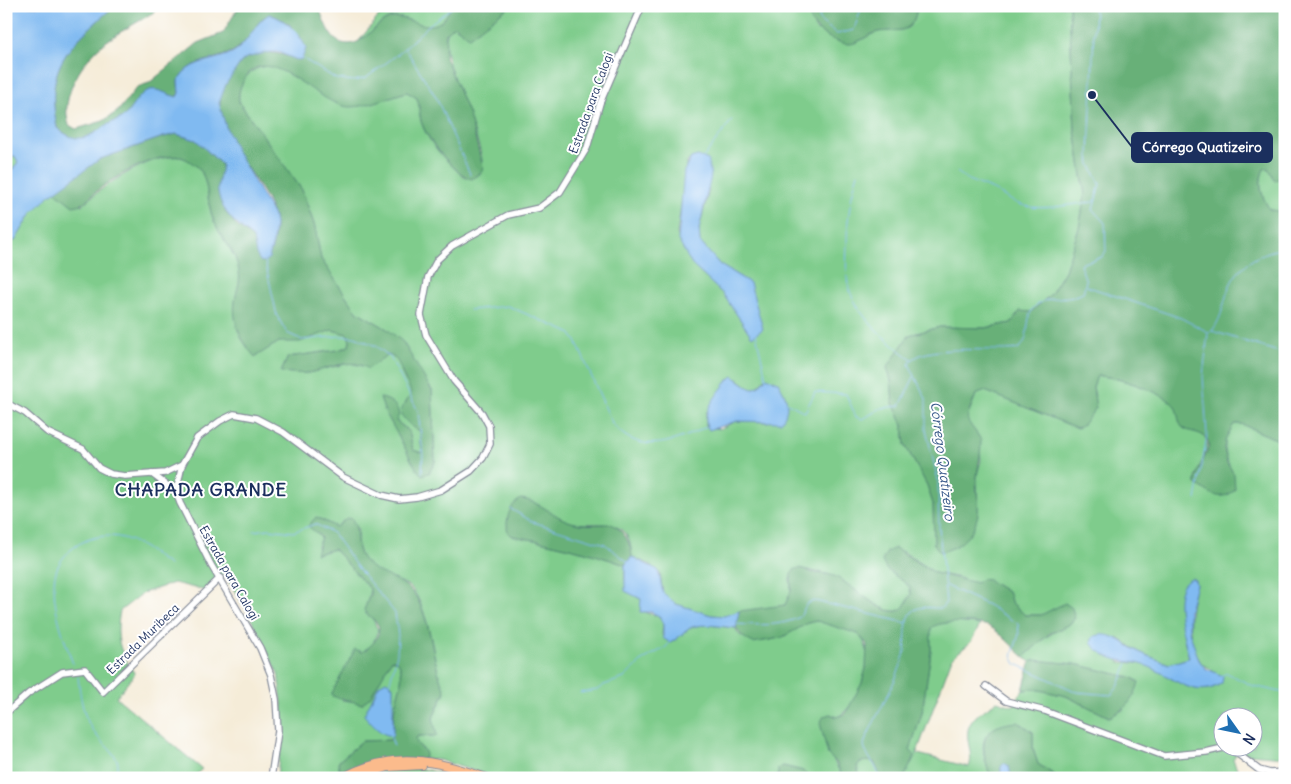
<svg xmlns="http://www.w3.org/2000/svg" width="1291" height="784" viewBox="0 0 1291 784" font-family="Delius,sans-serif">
	<rect width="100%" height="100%" fill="#fff"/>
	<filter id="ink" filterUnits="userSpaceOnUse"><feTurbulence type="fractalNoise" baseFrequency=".02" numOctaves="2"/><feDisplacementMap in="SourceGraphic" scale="10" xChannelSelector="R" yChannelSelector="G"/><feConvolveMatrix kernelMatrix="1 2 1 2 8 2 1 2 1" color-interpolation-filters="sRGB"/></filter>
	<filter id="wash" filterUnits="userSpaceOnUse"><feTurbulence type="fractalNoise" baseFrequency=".0096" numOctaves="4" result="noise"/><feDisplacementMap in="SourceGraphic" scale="20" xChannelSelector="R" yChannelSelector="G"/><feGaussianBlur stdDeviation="1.12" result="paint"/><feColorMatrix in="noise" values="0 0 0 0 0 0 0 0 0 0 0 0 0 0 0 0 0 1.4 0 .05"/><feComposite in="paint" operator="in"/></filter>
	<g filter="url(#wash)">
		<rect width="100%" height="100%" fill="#f5ecd8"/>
		<!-- green -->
		<g fill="#7fcc8c" stroke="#4d7e75" fill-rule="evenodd">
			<path d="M387,6h64c-15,39 -41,6 -61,12 -11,4 -21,18 -32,24z"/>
			<path d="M510,6h302l-2,4 2,12 4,8 40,12c7,-2 14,-8 21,-10 21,-4 36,6 40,-26h152l6,124 10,65 -6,33 -14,43 -14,23 -20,18h-11l-9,11 -26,5 -45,-1 -31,8 -22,33 4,12 2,23 10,22 2,20 22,40 6,19 1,40 44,-29 -1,-40 4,-15 -3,-25 -10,-11 -1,-7 9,-22 9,-4 92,37 18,-32 -2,-9 4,-11c15,-1 67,16 77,28 5,7 8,17 11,25 43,7 10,31 11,55l38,-9c-10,-17 -14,-36 0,-51h7l44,19v314l-48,-4 -4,6 6,14v5h-180l-21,-14 -5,-15v-17l-11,-8c-43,3 -45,16 -31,54h-87l8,-20 -2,-8 3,-11 9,-26 9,-62 -1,-23c11,-9 37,-5 50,-3l-9,17 -19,16 -36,97 2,-1 51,13c6,-15 -8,-32 3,-46 5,-8 18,-14 25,-20l16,5 10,-16 12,-1 31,7 43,21 14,-7 15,-29 -5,-3 -58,-14 -41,-4 -4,2 -6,-5c13,-15 28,-25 46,-33l-29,-9h-16l-14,-13 -2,-9 -21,-13 -16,4 -12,-6 -25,-5 -33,-22v29l7,6 2,8c-2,4 -6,13 -11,16 -16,8 -51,-27 -65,-33 -11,-5 -23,-5 -35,-9l-10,10 1,13 -6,14 -61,11 -13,-1 -35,-11 -13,-11 -3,-20 -11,-9 -17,-7c-2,-41 -29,-31 -57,-34 -9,-1 -18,-7 -26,-10l-41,20 5,3c39,7 75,15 112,29 -1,16 -1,27 16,34l5,14 13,3 4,8 -1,11 8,8c8,-4 17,-14 22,-16 13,-4 31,0 44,1 1,7 6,9 13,11 32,10 53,-23 74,-17 10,4 28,6 36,13 20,17 -1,73 -22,82l-7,-3 3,45 10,19h-32l-8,-7 -20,-5 -6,9 1,3h-282l-57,-18 -15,-1v-9l-8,-7v-5l3,-2 13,1 1,-19 12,-26c-14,-32 -12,-72 -32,-102 -6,-7 -15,-9 -23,-12 -25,-9 -36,-22 -32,-49l-14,-9 -8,7 -20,-10 1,16 4,5 -4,8 2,7 15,-4 36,40 -5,24 8,6 5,11 -5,14 -11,8 -3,-2 -17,50 17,2 20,-23 13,-20 7,4c7,19 -3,32 -5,50 -1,10 0,18 -4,27l-28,1 -24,21 3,16h-64l6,-66 -5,-39 -32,-64 -23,-36 -16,18 -33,-8 -31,10 -23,18c-5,28 -1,40 15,63l-19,23 86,72 -9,9h-187v-538l9,1 16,-27 23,-23 8,6 20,8c21,-19 98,-76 120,-32 7,14 5,33 12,48 7,18 22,30 25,50 6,38 -18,49 16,85l24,-14 53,-12 15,4 3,6 -1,6 -11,4 -50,7 -7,15 26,1 43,-10 16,4 21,-12 6,1 8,8 1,10 8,14 1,6 -7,25 16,12 2,22 -9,-3 -4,-19 -13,-10 -15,-23 3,12 15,23 13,29 17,11 6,-11 -3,-72 -45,-61 -29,-17 -10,-13 -27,-40 -6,-32 -13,-37 -63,-88c-3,-20 14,-40 36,-35 5,2 10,5 14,8l89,25 29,-8 10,6c3,8 2,16 4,23 6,21 28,44 45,57l10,-1 6,-5c7,-32 -59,-130 -28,-147l3,4 44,-17zM698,156l11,34 -10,39 1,13 20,23 30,18 7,31 -5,23 -29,-43 -31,-29 -15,-31 10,-72 4,-4zM730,378l8,1 13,10 7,-2 7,-9 13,4 7,13 -17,27 -31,-1 -18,8 -13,-3v-13zM1192,578l4,6c-7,26 -11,53 4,77 3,6 8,5 12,9 4,4 7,9 10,13 -26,18 -49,-6 -72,-16 -9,-5 -21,-4 -31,-5l-1,-24 23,15 28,11 20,-6 -5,-19zM1224,716h30v30h-30z"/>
			<polygon points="15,156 18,162 6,178 6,157"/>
			<path d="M1268,168l7,13 10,-6v37l-15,-2c-8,-12 -13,-27 -6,-41z"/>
			<polygon points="864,761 874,762 881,778 860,778 857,766"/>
			<polygon points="412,767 463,778 367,778 382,772"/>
		</g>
		<!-- forest -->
		<g fill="#67b078" stroke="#41706b">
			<path d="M114,6h44l-4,6c-15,10 -32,18 -47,29 -23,16 -48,56 -38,84l7,4 27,-8 15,-10 19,-24 12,-4 49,-40 25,-10 16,-27h79c6,12 10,33 24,37 22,6 32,-21 50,-25 19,-4 45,25 59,-12h59l-41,31 -15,-12 -8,8 -1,24 24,58 14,52 -1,5 -10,7c-17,-4 -47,-42 -51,-58 -2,-8 -1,-15 -4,-23l-10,-6c-16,4 -40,15 -56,15 -31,1 -81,-66 -105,-30 -6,9 -8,15 -7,25l63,88 13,37 6,32 27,40 10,13 29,17 16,13 29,49 3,71 -6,11 -7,2 -5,-5 -33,-60 -4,-12c10,1 18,8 19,17l-3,6 13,10 4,19 9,3 -2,-22 -9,-5 -10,-11 1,-7 9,-14c-1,-8 -6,-12 -8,-19 -4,-9 -4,-18 -16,-20l-19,14c-17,-13 -41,1 -60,4 -9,1 -18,0 -27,-1l7,-15 50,-7 11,-4 1,-6 -3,-6 -15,-4 -32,12h-21l-24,15c-14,-16 -23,-34 -20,-56 1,-10 6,-19 4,-30 -3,-20 -18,-32 -25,-50 -6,-13 -6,-37 -12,-48 -3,-6 -14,-14 -21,-16 -24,-5 -65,19 -83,33 -9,7 -13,15 -25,16l-19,-15 46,-32 63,-22 13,-3 20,6 26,25 3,46 12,15 34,26c3,-13 6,-26 2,-38 -13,-38 -52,-68 -53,-110 -1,-13 11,-28 18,-38 13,-20 41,-14 59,-6l4,-22 -12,-14 -14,-8 -12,2c-10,11 -15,24 -28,32 -19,12 -46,8 -57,31l1,12 -3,4 -22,-7 -6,1 -25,26 -40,22 -11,-1 -15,-10c-13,-65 12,-81 57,-122z"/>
			<path d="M812,6h105c-3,30 -18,23 -39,26 -10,2 -18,11 -28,12 -16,0 -50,-19 -38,-38z"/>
			<path d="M1069,6h210l6,4v165l-10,6 -7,-13 -4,1c-7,14 -2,29 6,41l15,2v231l-44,-19h-7l-8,14 -2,10 3,15 7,11 1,16c-15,13 -25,3 -39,-6 -1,-15 16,-34 12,-43 -6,-11 -18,-7 -26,-14 -5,-6 -3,-18 -10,-24 -12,-12 -59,-28 -75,-27l-4,11 3,21 -14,18 -5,2 -92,-37 -9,4c-14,30 -9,22 5,45 0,12 -2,23 -4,35 -2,12 2,26 1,38 -3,21 -18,35 -38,39l-6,-8 -1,-40 -6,-19 -22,-40 -2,-20 -10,-22 -2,-23 -4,-12 22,-33 31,-8 45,1 26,-5 9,-12 11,1 20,-18 14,-23 14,-43 6,-33 -10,-65z"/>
			<path d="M521,499c17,1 33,18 50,23 13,4 28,2 40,2 13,6 20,19 21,33l-7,8c-38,-14 -73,-22 -112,-29l-5,-3c-3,-13 1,-28 13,-34z"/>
			<path d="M316,517l20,10 11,-9 5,1c9,13 1,26 10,39 17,22 43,17 56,42 15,29 14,63 27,91l-12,27 4,18h-18l-3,2 1,5 9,10 -2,6 -83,19 -3,-16 24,-21 28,-1c4,-9 3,-17 4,-27 2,-19 12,-31 5,-50l-7,-4 -21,37 -9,8 -30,-8v-3l23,-44 7,3c8,-4 20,-16 16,-27 -3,-6 -11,-9 -14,-15l6,-16v-5l-36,-40 -18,5 5,-17 -13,-11z"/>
			<path d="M895,548l40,25 42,10 4,-4 7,1 21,13 2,9 14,13h16l24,-12 7,5 3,10 -5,6 -21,10 -25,23c-8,-7 -26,-27 -36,-31 -11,-4 -48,-6 -57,2v23l-9,62 -12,37 5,6 -11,22h-23l-7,-16c-6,-1 -13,-2 -17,4l3,12h-17l-7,-16 -8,-7 -8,-32 4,-7 6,-2 7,3 7,-3 4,-5 14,-26 4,-15 1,-24 -9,-10 -41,-13 -7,1 -29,16 -28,5c-15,-8 -21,-15 -14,-32l46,-6 6,-14v-18c6,-8 12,-4 20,-1 7,2 16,1 23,4 14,5 51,43 66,34 5,-3 9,-12 11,-16l-2,-8 -23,-17 -4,-8 5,-9z"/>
			<path d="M1034,660l41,4 58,14 6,5c-6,18 -14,27 -30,34l-43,-21 -31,-7 -12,1 7,-27z"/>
			<path d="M1018,722l15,10v17l5,15 21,14h-48l-2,-12 -8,1v11h-10c-11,-31 -14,-53 27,-56z"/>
			<polygon points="783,766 803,771 811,778 778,778 778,769"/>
		</g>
		<!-- water -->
		<g fill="#80baf1" stroke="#4e74a8">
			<path d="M12,6h102c-45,41 -70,57 -57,122 22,18 31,9 52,-4 5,-3 12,-4 17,-9 7,-9 13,-22 24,-25 8,-2 18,5 27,7l2,-4 -1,-12c11,-23 38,-18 57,-30 15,-10 19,-28 34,-37 18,6 30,18 37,34l-4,11 -5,1 -19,-8h-9l-23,6 -5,4 -15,22 -7,19 7,24 10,23 37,64 2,10 -2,19 -4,15 -5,4 -4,-1 -4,-7 -3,-16c-15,-13 -31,-24 -35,-46 -1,-8 3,-18 4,-27l-26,-25 -20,-6 -13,3 -63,22 -51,37 -18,18 -16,27 -9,-1v-62l12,-16 -3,-6 -9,1v-149z"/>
			<polygon points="698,156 708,160 711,176 699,229 700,242 720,265 750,283 763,329 752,337 723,294 692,265 678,240 684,171 691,158"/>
			<path d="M733,376l18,13 7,-2 9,-10 11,5c8,14 14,25 3,40l-44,-1 -28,9c-11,-16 10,-37 19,-50z"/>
			<path d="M632,557l26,13 5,23 13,11 35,11 13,1 15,-5 -3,17c-13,-1 -31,-5 -44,-1 -5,2 -14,12 -22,16l-7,-5v-14l-4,-8 -8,-4h-11l1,-13 -16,-8v-26z"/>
			<path d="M1192,578l3,2 1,4 -7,26v21l10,29 6,8 18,8 -1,7c-28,19 -50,-8 -75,-17 -20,-8 -38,-1 -56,-23l2,-6c17,-8 32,8 46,15 10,5 20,8 30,12l20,-6c-4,-18 -22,-73 3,-80z"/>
			<path d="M386,681l7,5v50c-12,0 -21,-12 -29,-21l15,-30z"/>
			<polygon points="1004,763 1009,766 1011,778 1001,778 1001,767"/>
		</g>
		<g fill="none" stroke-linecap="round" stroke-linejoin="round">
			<!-- stream -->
			<g stroke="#80baf1" stroke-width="1">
				<polyline points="818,6 820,21 837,34 854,30 862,6"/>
				<polyline points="405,48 436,97 470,174"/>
				<polyline points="302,58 336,79 354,81 366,78 398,54 430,24 454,6"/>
				<polyline points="703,158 732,120"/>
				<path d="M957,172c11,9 21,12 34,17 11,5 20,13 31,16 22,7 50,-2 72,-3"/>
				<path d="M858,173c-7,22 -11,45 -11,68 0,14 -2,29 1,43 7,31 39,58 64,75"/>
				<polyline points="265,261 277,316 287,333 302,340 339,336 355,337 376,346 390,357 418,411 423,454 422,473"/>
				<polyline points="1086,286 1181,318 1208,332 1212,331 1285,354"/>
				<path d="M469,310l39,-4 62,27 6,8 36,82c26,34 63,19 94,4"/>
				<path d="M1212,331c12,-15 11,-32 19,-48 10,-20 32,-32 54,-35"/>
				<polyline points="756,334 766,378"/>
				<polyline points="786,402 805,412 815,392 846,394 856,417 863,419 881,408 900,406 914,377"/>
				<polyline points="1196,500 1207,435 1203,376 1208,333"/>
				<polyline points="511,509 533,522 605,544 628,562"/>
				<polyline points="254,531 269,529 293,532 315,524 333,533 357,567 395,613 398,635 397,654 389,685"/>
				<polyline points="946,586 988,605 1018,624 1019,634 1012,656 1016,664 1077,692 1111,695 1118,687 1128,663"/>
				<path d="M734,624c22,1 46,3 66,-7l7,-14 8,-2 92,22"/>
				<path d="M73,664c-9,-26 -19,-51 -19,-78 -1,-33 34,-55 65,-49 18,3 35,18 50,28"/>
				<polyline points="1221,676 1227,673 1253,686 1285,693"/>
				<path d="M78,677c3,22 4,40 19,59 7,9 17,15 21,27l-2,8 -5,7"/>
				<polyline points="580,693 597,690 604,685 624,678 643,660 666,647 670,642"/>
				<polyline points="390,735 394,746"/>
				<path d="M879,778c-1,-14 -15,-22 -15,-34 12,-30 30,-56 40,-88 4,-14 -2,-31 8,-44 7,-8 21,-3 30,-4l4,-6 -7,-75 -1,-46 -12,-52v-30l-17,-35c11,-22 84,-11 109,-15 15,-9 4,-36 20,-45 13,-9 32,-4 45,-11l3,-12 -6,-17 22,-7 4,-6 -1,-28 -12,-13 7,-26 -10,-20 -1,-8 6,-150"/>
			</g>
		</g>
	</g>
	<g filter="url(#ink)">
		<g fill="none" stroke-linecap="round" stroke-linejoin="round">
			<!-- minor casing -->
			<g stroke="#888e9b" stroke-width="8">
				<g id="minor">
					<polyline points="6,403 25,413 47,432 83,449 99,468 111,474 125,476 165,473 182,465"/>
					<polyline points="152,474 176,492"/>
					<polyline points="986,686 1006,701 1045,711 1164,756 1206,752 1223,748 1234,751 1259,770 1270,773 1285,772"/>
					<polyline points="6,713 29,693 62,672 85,669 103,692 220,578"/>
					<polyline points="271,778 278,731 276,699 271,675 260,648 211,565 180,503 176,492 182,465 197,438 220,421 234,414 256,418 283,432 343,477 381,495 399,499 417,497 441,490 471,471 483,458 490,444 489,426 482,413 454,381 426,335 421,315 428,277 437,260 452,246 508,215 539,208 560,192 587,148 600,103 642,6"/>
				</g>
			</g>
			<!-- highway casing -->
			<g stroke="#888e9b" stroke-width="10">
				<g id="highway">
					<path d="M342,778c53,-29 90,-18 145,0"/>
					<polyline points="354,778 388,767 422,765"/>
				</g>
			</g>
			<!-- minor -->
			<use href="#minor" stroke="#fff" stroke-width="5.5"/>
			<!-- highway -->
			<use href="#highway" stroke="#fbbb8c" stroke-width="8"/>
		</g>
	</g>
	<g text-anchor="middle" stroke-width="4" stroke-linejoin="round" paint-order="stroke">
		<!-- street labels -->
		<g font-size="12" fill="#1b2f5e" stroke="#fff">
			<text transform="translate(591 103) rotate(-70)" y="4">Estrada para Calogi</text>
			<text transform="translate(229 573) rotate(60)" y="4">Estrada para Calogi</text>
			<text transform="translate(143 639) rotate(-44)" y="4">Estrada Muribeca</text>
		</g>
		<!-- water labels -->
		<g font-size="14" font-style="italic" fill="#39598a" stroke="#fff">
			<text transform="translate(943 461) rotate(83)" y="5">Córrego Quatizeiro</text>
		</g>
		<!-- district labels -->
		<g font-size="18" font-weight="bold" letter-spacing="1" fill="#1b2f5e" stroke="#fff">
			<text x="201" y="496">CHAPADA GRANDE</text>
		</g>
	</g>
	<!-- callouts -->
	<path fill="none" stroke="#1b2f5e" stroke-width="2" d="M1092 95L1132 147"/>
	<circle fill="#1b2f5e" stroke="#fff" stroke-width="2" cx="1092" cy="95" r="5"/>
	<rect fill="#1b2f5e" stroke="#1b2f5e" stroke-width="2" x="1132" y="133" width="140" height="29" rx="5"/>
	<g font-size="14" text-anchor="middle" font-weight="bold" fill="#fff">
		<text x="1202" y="152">Córrego Quatizeiro</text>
	</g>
	<!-- margin -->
	<rect width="1291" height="784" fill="none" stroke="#fff" stroke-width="25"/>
	<!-- north arrow -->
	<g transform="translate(1238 732) rotate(123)"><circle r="24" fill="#ffffff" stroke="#a4acbf"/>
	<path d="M0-4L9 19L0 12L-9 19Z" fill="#1f6fb2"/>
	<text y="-8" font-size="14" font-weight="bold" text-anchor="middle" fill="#1b2f5e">N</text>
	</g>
</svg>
